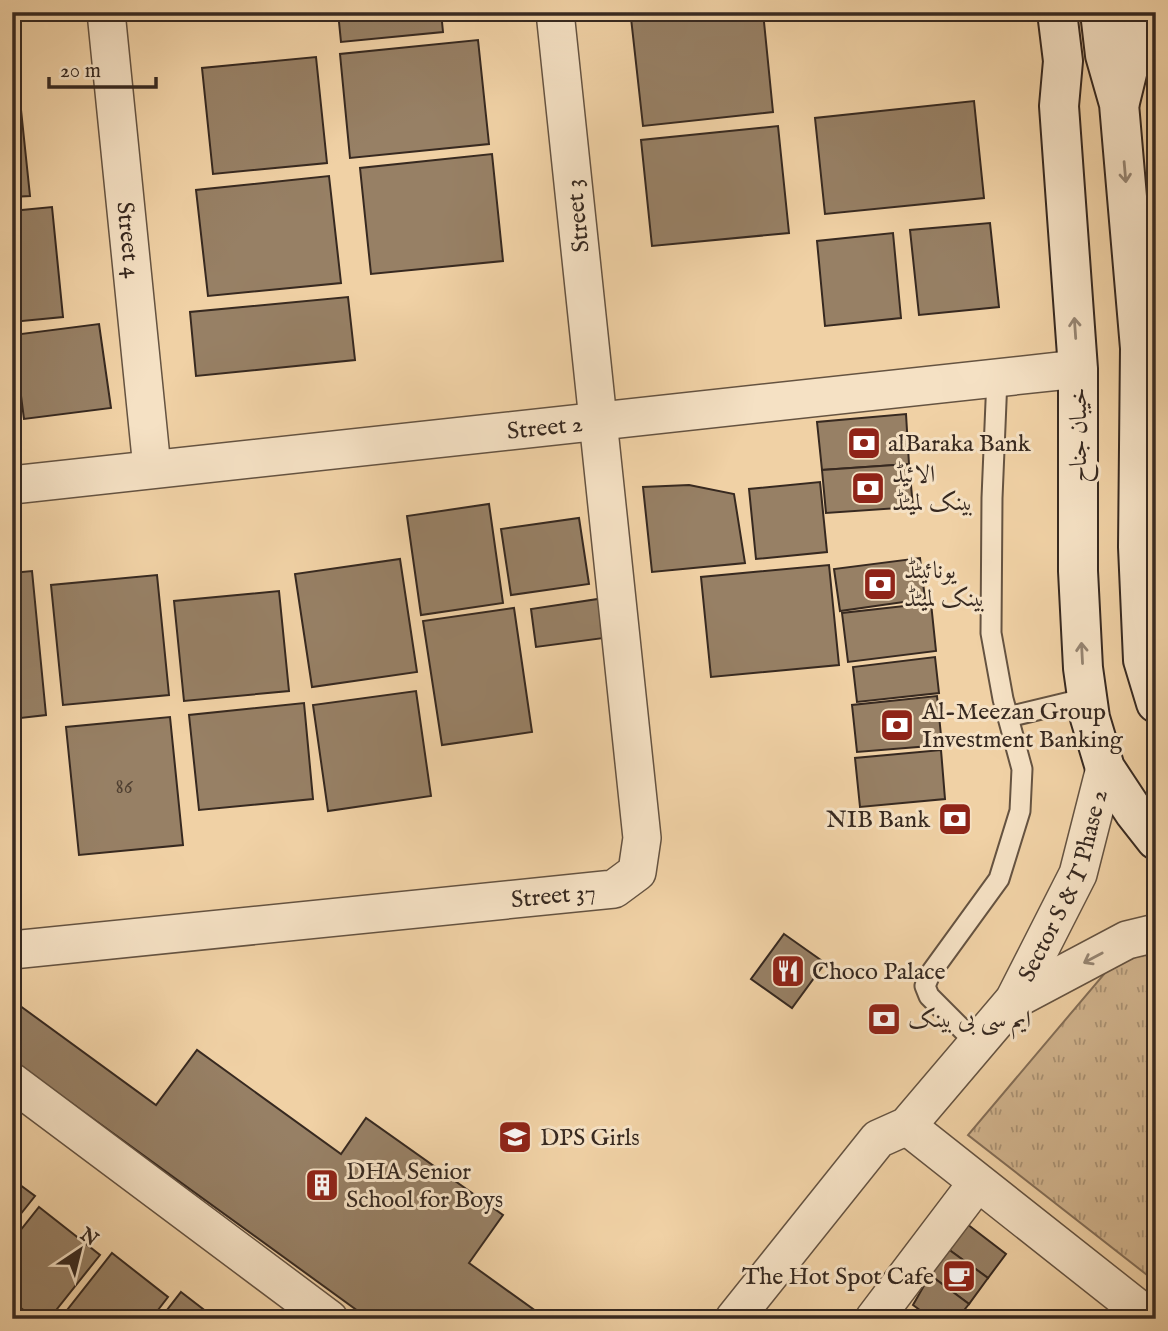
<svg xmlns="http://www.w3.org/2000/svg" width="1168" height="1331" viewBox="0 0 1168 1331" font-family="'IM FELL English',Amiri,serif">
	<defs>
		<pattern id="park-tufts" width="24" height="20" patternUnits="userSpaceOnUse" patternTransform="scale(1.75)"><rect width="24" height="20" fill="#d1b48e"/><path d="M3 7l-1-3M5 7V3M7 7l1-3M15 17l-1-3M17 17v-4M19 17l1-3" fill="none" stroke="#aa9274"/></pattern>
	</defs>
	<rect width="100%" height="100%" fill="#f0d1a5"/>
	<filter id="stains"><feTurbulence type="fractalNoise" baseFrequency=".00286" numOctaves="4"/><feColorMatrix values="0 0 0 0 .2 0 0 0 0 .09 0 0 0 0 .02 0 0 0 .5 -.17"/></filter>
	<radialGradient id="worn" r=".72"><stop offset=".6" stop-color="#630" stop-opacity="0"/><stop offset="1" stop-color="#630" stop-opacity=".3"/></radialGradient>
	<!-- park -->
	<polygon fill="url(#park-tufts)" stroke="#846e57" stroke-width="2" points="1156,949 1156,1282 968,1135 1110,967"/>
	<!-- building -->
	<g fill="#978065" stroke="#372920" stroke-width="2">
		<polygon points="338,12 441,12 443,32 341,42"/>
		<polygon points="685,12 763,12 773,112 643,126 631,18"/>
		<polygon points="478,40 489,144 350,158 340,54"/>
		<polygon points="316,57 327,163 213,174 202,68"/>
		<polygon points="18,81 30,196 12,197 12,82"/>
		<polygon points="974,101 984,198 825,214 815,118"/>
		<polygon points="778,126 789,233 652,246 641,140"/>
		<polygon points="492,154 503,261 371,274 360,168"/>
		<polygon points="329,176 341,283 208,296 196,190"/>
		<polygon points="52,207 63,317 12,322 12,211"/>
		<polygon points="990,223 999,307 919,315 910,230"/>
		<polygon points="893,233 901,318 825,326 817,241"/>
		<polygon points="348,297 355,360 196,376 190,312"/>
		<polygon points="99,324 111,408 24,419 13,335"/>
		<polygon points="906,414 909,464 822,470 817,422"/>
		<polygon points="909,464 913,507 826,513 822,470"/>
		<polygon points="820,482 827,552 756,559 749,489"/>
		<polygon points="689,485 734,494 745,563 652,572 643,487"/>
		<polygon points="489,504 503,603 421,615 407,516"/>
		<polygon points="579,518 589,584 511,595 501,529"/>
		<polygon points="920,558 925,599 840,611 834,569"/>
		<polygon points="400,559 417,672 312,687 295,574"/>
		<polygon points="829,565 839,665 711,677 701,577"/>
		<polygon points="32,571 46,715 12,719 12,573"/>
		<polygon points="157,575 169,695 63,705 51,585"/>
		<polygon points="279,591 289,691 184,701 174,601"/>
		<polygon points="598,599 604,638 536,647 531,609"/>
		<polygon points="931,603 936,651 848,662 842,613"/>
		<polygon points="514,608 532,732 442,745 423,621"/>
		<polygon points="935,657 939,693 857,702 853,667"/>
		<polygon points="416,691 431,796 328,811 313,705"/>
		<polygon points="937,696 942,745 857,752 852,705"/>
		<polygon points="304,703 313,799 199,810 189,715"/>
		<polygon points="170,717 183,845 79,855 66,727"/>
		<polygon points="941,750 945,799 860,807 855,758"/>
		<polygon points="784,934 825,963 792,1008 751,979"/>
		<polygon points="12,1000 156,1105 197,1050 341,1154 366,1118 503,1215 469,1263 547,1319 369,1319 12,1060"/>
		<polygon points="12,1179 35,1196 12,1225"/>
		<polygon points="39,1207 100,1255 49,1319 35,1319 12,1301 12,1241"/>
		<polygon points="967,1224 1006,1254 988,1278 948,1249"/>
		<polygon points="948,1249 988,1278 969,1304 930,1275"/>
		<polygon points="112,1253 168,1297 151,1319 60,1319"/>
		<polygon points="930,1275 969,1304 957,1319 932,1319 913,1305"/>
		<polygon points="181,1292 216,1319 160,1319"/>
	</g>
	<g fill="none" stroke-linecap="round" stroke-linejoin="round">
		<!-- lane casing -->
		<g stroke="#655341" stroke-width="23">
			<g id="lane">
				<polyline points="1008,717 1087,698"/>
				<polyline points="977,1044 929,996 925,986 930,974 999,879 1020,811 1022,769 1003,699 991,633 992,498 997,378"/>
			</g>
		</g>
		<!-- street casing -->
		<g stroke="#655341" stroke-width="40">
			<g id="street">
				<path id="s1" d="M106,12l46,456"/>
				<path id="s2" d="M12,485l1066,-116"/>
				<path id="s3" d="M12,950l602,-61 23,-17 5,-34 -87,-826"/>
				<polyline points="1014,1000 1127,940 1156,933"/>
				<polyline points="12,1082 329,1319"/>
				<polyline points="907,1126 1151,1319"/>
				<path id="s4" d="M734,1319l144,-180 29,-13 107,-126 64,-126 27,-106"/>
				<polyline points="874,1319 977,1183"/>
			</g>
		</g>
		<!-- secondary casing -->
		<g stroke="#372920" stroke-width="42">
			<g id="secondary">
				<polyline points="1057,12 1063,61 1059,106 1078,369 1078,571 1083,668 1090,718 1105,768 1134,812 1156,840"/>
				<polyline points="1100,12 1105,55 1119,104 1140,348 1138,547 1143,660 1156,703"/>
				<polyline points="1120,102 1132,53 1129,12"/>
			</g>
		</g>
		<!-- lane -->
		<use href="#lane" stroke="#f5e1c4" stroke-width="19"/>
		<!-- street -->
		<use href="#street" stroke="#f5e1c4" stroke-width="37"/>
		<!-- secondary -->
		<use href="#secondary" stroke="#f5e1c4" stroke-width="38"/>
	</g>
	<!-- one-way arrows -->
	<defs><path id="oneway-shaft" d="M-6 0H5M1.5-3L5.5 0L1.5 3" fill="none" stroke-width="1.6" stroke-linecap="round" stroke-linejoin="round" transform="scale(1.75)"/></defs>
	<g stroke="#968572">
		<use href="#oneway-shaft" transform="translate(1125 172) rotate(85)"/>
		<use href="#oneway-shaft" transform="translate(1075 328) rotate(-94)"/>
		<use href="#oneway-shaft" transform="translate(1082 653) rotate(-93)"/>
		<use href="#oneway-shaft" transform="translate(1093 958) rotate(152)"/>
	</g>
	<!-- icons -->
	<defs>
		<g id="bank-square" transform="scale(1.75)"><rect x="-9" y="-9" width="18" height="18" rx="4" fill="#8f2418" stroke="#f5e1c4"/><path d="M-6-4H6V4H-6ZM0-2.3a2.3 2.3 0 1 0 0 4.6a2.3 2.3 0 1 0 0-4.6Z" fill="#fff"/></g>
		<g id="restaurant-square" transform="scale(1.75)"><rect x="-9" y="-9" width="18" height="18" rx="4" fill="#8f2418" stroke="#f5e1c4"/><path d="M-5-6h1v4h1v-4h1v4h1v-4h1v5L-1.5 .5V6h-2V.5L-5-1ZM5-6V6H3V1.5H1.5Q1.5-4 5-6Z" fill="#fff"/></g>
		<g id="school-square" transform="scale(1.75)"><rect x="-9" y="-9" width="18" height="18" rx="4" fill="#8f2418" stroke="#f5e1c4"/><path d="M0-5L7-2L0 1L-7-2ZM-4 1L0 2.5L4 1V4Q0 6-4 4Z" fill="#fff"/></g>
		<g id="building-square" transform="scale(1.75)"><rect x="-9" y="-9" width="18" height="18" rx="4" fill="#8f2418" stroke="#f5e1c4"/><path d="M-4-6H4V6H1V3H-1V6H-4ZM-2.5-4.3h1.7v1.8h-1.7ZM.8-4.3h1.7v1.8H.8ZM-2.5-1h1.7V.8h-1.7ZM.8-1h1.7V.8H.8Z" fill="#fff"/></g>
		<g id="cafe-square" transform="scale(1.75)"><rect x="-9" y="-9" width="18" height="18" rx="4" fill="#8f2418" stroke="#f5e1c4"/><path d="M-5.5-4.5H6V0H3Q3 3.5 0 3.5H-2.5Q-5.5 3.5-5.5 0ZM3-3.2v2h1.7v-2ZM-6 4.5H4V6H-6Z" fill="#fff"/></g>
	</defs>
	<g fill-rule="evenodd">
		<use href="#bank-square" x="864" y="443"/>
		<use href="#bank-square" x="868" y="488"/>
		<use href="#bank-square" x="880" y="584"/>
		<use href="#bank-square" x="897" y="725"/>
		<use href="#bank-square" x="955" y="819"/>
		<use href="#restaurant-square" x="788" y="971"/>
		<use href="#bank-square" x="884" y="1019"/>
		<use href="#school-square" x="515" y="1137"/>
		<use href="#building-square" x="322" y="1185"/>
		<use href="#cafe-square" x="959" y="1276"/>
	</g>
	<g text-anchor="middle" stroke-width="6" stroke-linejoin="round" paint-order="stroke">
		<!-- number labels -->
		<g font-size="21" fill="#4f3f31">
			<text x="124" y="793">86</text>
		</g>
		<!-- street labels -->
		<g font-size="24" fill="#372920" stroke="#f5e1c4">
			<text transform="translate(577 216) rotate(-96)" y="8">Street 3</text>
			<text dy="8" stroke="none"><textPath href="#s1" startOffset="229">Street 4</textPath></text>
			<text dy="8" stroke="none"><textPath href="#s2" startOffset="536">Street 2</textPath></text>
			<text transform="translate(1078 435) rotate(-90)" y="8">خیبان جناح</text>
			<text dy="8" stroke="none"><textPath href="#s4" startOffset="553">Sector S &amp; T Phase 2</textPath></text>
			<text dy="8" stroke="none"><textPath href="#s3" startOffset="544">Street 37</textPath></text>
		</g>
		<!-- poi labels -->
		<g font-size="24" fill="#372920" stroke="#f5e1c4" text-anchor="start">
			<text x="888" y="451">alBaraka Bank</text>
			<text x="892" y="482">الائیڈ<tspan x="892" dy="28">بینک لمیٹڈ</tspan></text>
			<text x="904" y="578">یونائیٹڈ<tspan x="904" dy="28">بینک لمیٹڈ</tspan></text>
			<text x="922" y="719">Al-Meezan Group<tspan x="922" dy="28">Investment Banking</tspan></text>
			<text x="930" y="827" text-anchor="end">NIB Bank</text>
			<text x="812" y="979">Choco Palace</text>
			<text x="908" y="1027">ایم سی بی بینک</text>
			<text x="540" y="1145">DPS Girls</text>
			<text x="346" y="1179">DHA Senior<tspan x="346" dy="28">School for Boys</tspan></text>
			<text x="934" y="1284" text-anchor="end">The Hot Spot Cafe</text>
		</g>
	</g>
	<!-- margin -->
	<rect width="1168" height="1331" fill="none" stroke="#f0d1a5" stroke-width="42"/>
	<rect x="14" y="14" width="1140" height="1303" fill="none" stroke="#372920" stroke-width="3.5"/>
	<rect x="21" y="21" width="1126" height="1289" fill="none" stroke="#372920" stroke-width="2"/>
	<!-- north arrow -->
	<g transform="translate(80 1250) rotate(35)" stroke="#f5e1c4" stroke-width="5" paint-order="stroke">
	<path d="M0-5L12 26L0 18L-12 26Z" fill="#372920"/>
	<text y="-10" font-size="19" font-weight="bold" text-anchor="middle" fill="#372920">N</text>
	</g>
	<!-- scale -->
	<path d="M49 77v10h107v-10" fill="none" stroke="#372920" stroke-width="3.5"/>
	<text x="60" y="77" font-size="21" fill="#372920" stroke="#f5e1c4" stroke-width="5" paint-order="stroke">20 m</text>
	<rect width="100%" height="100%" filter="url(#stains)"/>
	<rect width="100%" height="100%" fill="url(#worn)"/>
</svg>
